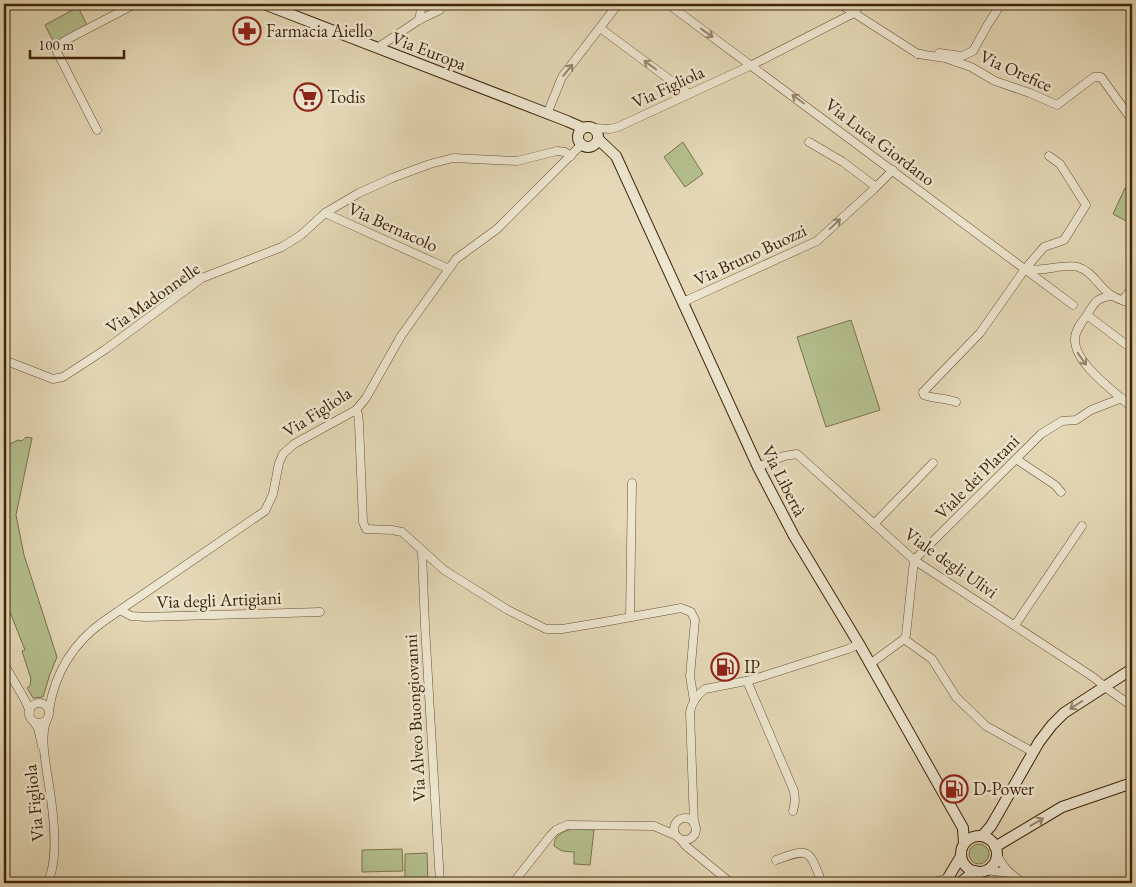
<svg xmlns="http://www.w3.org/2000/svg" width="1136" height="887" viewBox="0 0 1136 887" font-family="'EB Garamond',serif">
	<rect width="100%" height="100%" fill="#e4d8b6"/>
	<filter id="stains"><feTurbulence type="fractalNoise" baseFrequency=".004" numOctaves="4"/><feColorMatrix values="0 0 0 0 .2 0 0 0 0 .09 0 0 0 0 .02 0 0 0 .5 -.17"/></filter>
	<radialGradient id="worn" r=".72"><stop offset=".6" stop-color="#630" stop-opacity="0"/><stop offset="1" stop-color="#630" stop-opacity=".3"/></radialGradient>
	<!-- grass -->
	<g fill="#b4bf8e" stroke="#7a724c">
		<polygon points="78,7 87,25 54,43 45,25"/>
		<polygon points="683,142 703,174 685,187 664,157"/>
		<polygon points="1125,188 1132,191 1132,213 1128,222 1113,214"/>
		<polygon points="851,320 880,410 826,427 797,337"/>
		<polygon points="26,437 32,438 16,515 24,555 57,657 50,674 43,697 33,698 27,688 30,686 31,679 22,651 25,650 4,597 4,447 18,440 22,441"/>
		<path d="M572,829l22,1 -4,35 -16,-1v-12l-12,-1 -8,-5c0,-11 10,-15 18,-17z"/>
		<circle cx="979" cy="854" r="10"/>
		<polygon points="402,849 403,871 362,872 362,850"/>
		<polygon points="427,853 428,883 405,883 405,854"/>
	</g>
	<g fill="none" stroke-linecap="round" stroke-linejoin="round">
		<!-- street casing -->
		<g stroke="#695234" stroke-width="9">
			<g id="street">
				<polyline points="668,4 1073,305"/>
				<polyline points="840,4 918,54 921,54"/>
				<polyline points="419,20 422,4"/>
				<polyline points="600,28 689,94"/>
				<polyline points="377,48 419,20 440,10 441,4"/>
				<polyline points="939,53 962,56 973,51 988,24 1001,4"/>
				<polyline points="918,54 945,58 971,67 995,81 1030,93 1057,105 1094,77 1101,77 1132,120"/>
				<polyline points="547,114 562,77 618,4"/>
				<polyline points="594,128 610,129 618,127 752,65 854,13 861,4"/>
				<path d="M97,130l-40,-78c0,-7 5,-10 11,-13l67,-35"/>
				<polyline points="809,142 843,162 876,187"/>
				<polyline points="325,213 449,269"/>
				<path d="M1027,269c18,3 37,-6 51,-2 14,4 21,20 33,28 6,4 14,6 21,9"/>
				<path d="M1112,296c-15,1 -18,7 -25,19 -5,7 -12,15 -12,24 -1,25 40,52 57,69"/>
				<polyline points="1123,300 1132,288"/>
				<polyline points="683,302 817,241 874,189 893,170"/>
				<polyline points="1087,315 1132,349"/>
				<polyline points="4,360 53,379 63,377 106,349 202,278 282,247 301,235 325,213 359,193 392,178 430,164 453,158 517,161 557,151 565,152 571,156"/>
				<path d="M956,402c-10,-4 -22,-3 -32,-7l-1,-3 57,-59 45,-64 19,-22 20,-7 22,-35 -26,-41 -11,-8"/>
				<polyline points="356,410 358,414 359,423 363,522 366,529 392,530 402,532 444,570 508,610 546,629 562,629 604,622 681,608 691,612 695,620 690,676 694,701"/>
				<polyline points="1016,459 1055,485 1061,492"/>
				<polyline points="758,467 784,456 797,454 914,560 1093,677 1109,690 1132,706"/>
				<polyline points="874,524 933,463"/>
				<polyline points="422,552 425,626 440,883"/>
				<polyline points="120,610 131,616 146,617 320,612"/>
				<polyline points="630,617 632,483"/>
				<polyline points="1015,625 1082,526"/>
				<polyline points="904,639 932,659 956,697 986,726 1033,752"/>
				<polyline points="4,664 25,700 30,712"/>
				<polyline points="870,664 904,639 906,635 914,560 1041,434 1062,421 1076,420 1091,410 1122,398"/>
				<polyline points="747,681 794,791 795,801 793,811"/>
				<circle cx="39" cy="713" r="10"/>
				<path d="M49,710c6,-38 24,-67 55,-89l161,-110 8,-17 6,-31 4,-9 11,-10 62,-34 10,-12 35,-62 55,-77 41,-30 85,-85"/>
				<polyline points="33,721 38,728 42,746"/>
				<circle cx="685" cy="829" r="11"/>
				<path d="M694,824l-4,-112c2,-10 7,-17 15,-23l46,-9 97,-31 11,-5"/>
				<polyline points="680,839 686,846 731,883"/>
				<path d="M997,854c6,14 14,21 27,29"/>
				<path d="M776,860c35,-13 33,-10 46,23"/>
				<polyline points="986,870 1009,873"/>
				<path d="M47,883c14,-25 5,-81 0,-110 -2,-17 -7,-37 0,-54"/>
				<polyline points="513,883 551,835 556,830 567,825 654,826 675,835"/>
				<polyline points="930,883 948,878"/>
			</g>
		</g>
		<!-- secondary casing -->
		<g stroke="#402509" stroke-width="12">
			<g id="secondary">
				<polyline points="264,4 567,121 583,128"/>
				<circle cx="588" cy="137" r="10"/>
				<polyline points="598,139 616,156 758,467 794,536 859,644 963,828 964,844"/>
				<polyline points="982,836 991,826 1039,742 1052,725 1064,713 1132,669"/>
				<circle cx="979" cy="854" r="18"/>
				<polyline points="995,847 1062,807 1132,783"/>
				<polyline points="945,883 961,856"/>
				<polyline points="960,883 975,871"/>
			</g>
		</g>
		<!-- street -->
		<use href="#street" stroke="#ede6d0" stroke-width="8"/>
		<!-- secondary -->
		<use href="#secondary" stroke="#ede6d0" stroke-width="10"/>
	</g>
	<!-- one-way arrows -->
	<defs><path id="oneway-shaft" d="M-6 0H5M1.5-3L5.5 0L1.5 3" fill="none" stroke-width="1.6" stroke-linecap="round" stroke-linejoin="round" transform="scale(1.25)"/></defs>
	<g stroke="#96866c">
		<use href="#oneway-shaft" transform="translate(707 33) rotate(36)"/>
		<use href="#oneway-shaft" transform="translate(650 65) rotate(-144)"/>
		<use href="#oneway-shaft" transform="translate(568 70) rotate(-51)"/>
		<use href="#oneway-shaft" transform="translate(798 99) rotate(-143)"/>
		<use href="#oneway-shaft" transform="translate(835 224) rotate(-43)"/>
		<use href="#oneway-shaft" transform="translate(1082 359) rotate(55)"/>
		<use href="#oneway-shaft" transform="translate(1076 705) rotate(148)"/>
		<use href="#oneway-shaft" transform="translate(1037 822) rotate(-31)"/>
	</g>
	<!-- icons -->
	<defs>
		<g id="pharmacy-ring" transform="scale(1.4375)"><circle r="9.5" fill="#ede6d0" stroke="#8f2418" stroke-width="1.5"/><path d="M-2-6h4v4h4v4h-4v4h-4v-4h-4v-4h4Z" fill="#8f2418"/></g>
		<g id="supermarket-ring" transform="scale(1.4375)"><circle r="9.5" fill="#ede6d0" stroke="#8f2418" stroke-width="1.5"/><path d="M-6-5.5h2.5l.6 2H6L4.5 2H-2.5L-4.4-4H-6ZM-1.5 3.2a1.3 1.3 0 1 0 .1 0ZM3 3.2a1.3 1.3 0 1 0 .1 0Z" fill="#8f2418"/></g>
		<g id="fuel-ring" transform="scale(1.4375)"><circle r="9.5" fill="#ede6d0" stroke="#8f2418" stroke-width="1.5"/><path d="M-5.5-6h7V0h2V4h1.3V-2.5L3-4.5l.8-.8L6-3V5H2.5V1h-1V6h-7ZM-4.2-4.7v3.2H.2V-4.7Z" fill="#8f2418"/></g>
	</defs>
	<g fill-rule="evenodd">
		<use href="#pharmacy-ring" x="247" y="31"/>
		<use href="#supermarket-ring" x="308" y="97"/>
		<use href="#fuel-ring" x="725" y="667"/>
		<use href="#fuel-ring" x="954" y="789"/>
	</g>
	<g text-anchor="middle" stroke-width="5" stroke-linejoin="round" paint-order="stroke">
		<!-- poi labels -->
		<g font-size="18" fill="#402509" stroke="#ede6d0" text-anchor="start">
			<text x="266" y="37">Farmacia Aiello</text>
			<text x="327" y="103">Todis</text>
			<text x="744" y="673">IP</text>
			<text x="973" y="795">D-Power</text>
		</g>
		<!-- street labels -->
		<g font-size="18" fill="#402509" stroke="#ede6d0">
			<text transform="translate(429 51) rotate(21)" y="6">Via Europa</text>
			<text transform="translate(1016 71) rotate(24)" y="6">Via Orefice</text>
			<text transform="translate(668 87) rotate(-25)" y="6">Via Figliola</text>
			<text transform="translate(880 142) rotate(37)" y="6">Via Luca Giordano</text>
			<text transform="translate(393 227) rotate(24)" y="6">Via Bernacolo</text>
			<text transform="translate(750 255) rotate(-25)" y="6">Via Bruno Buozzi</text>
			<text transform="translate(153 298) rotate(-35)" y="6">Via Madonnelle</text>
			<text transform="translate(317 412) rotate(-33)" y="6">Via Figliola</text>
			<text transform="translate(977 477) rotate(-45)" y="6">Viale dei Platani</text>
			<text transform="translate(784 481) rotate(63)" y="6">Via Libertà</text>
			<text transform="translate(951 563) rotate(35)" y="6">Viale degli Ulivi</text>
			<text transform="translate(219 600) rotate(-2)" y="6">Via degli Artigiani</text>
			<text transform="translate(415 718) rotate(-93)" y="6">Via Alveo Buongiovanni</text>
			<text transform="translate(34 803) rotate(-96)" y="6">Via Figliola</text>
		</g>
	</g>
	<!-- margin -->
	<rect width="1136" height="887" fill="none" stroke="#e4d8b6" stroke-width="20"/>
	<rect x="5" y="5" width="1126" height="877" fill="none" stroke="#402509" stroke-width="2.5"/>
	<rect x="10" y="10" width="1116" height="867" fill="none" stroke="#402509"/>
	<!-- scale -->
	<path d="M30 50v8h94v-8" fill="none" stroke="#402509" stroke-width="2.5"/>
	<text x="38" y="50" font-size="15" fill="#402509" stroke="#ede6d0" stroke-width="4" paint-order="stroke">100 m</text>
	<rect width="100%" height="100%" filter="url(#stains)"/>
	<rect width="100%" height="100%" fill="url(#worn)"/>
</svg>
